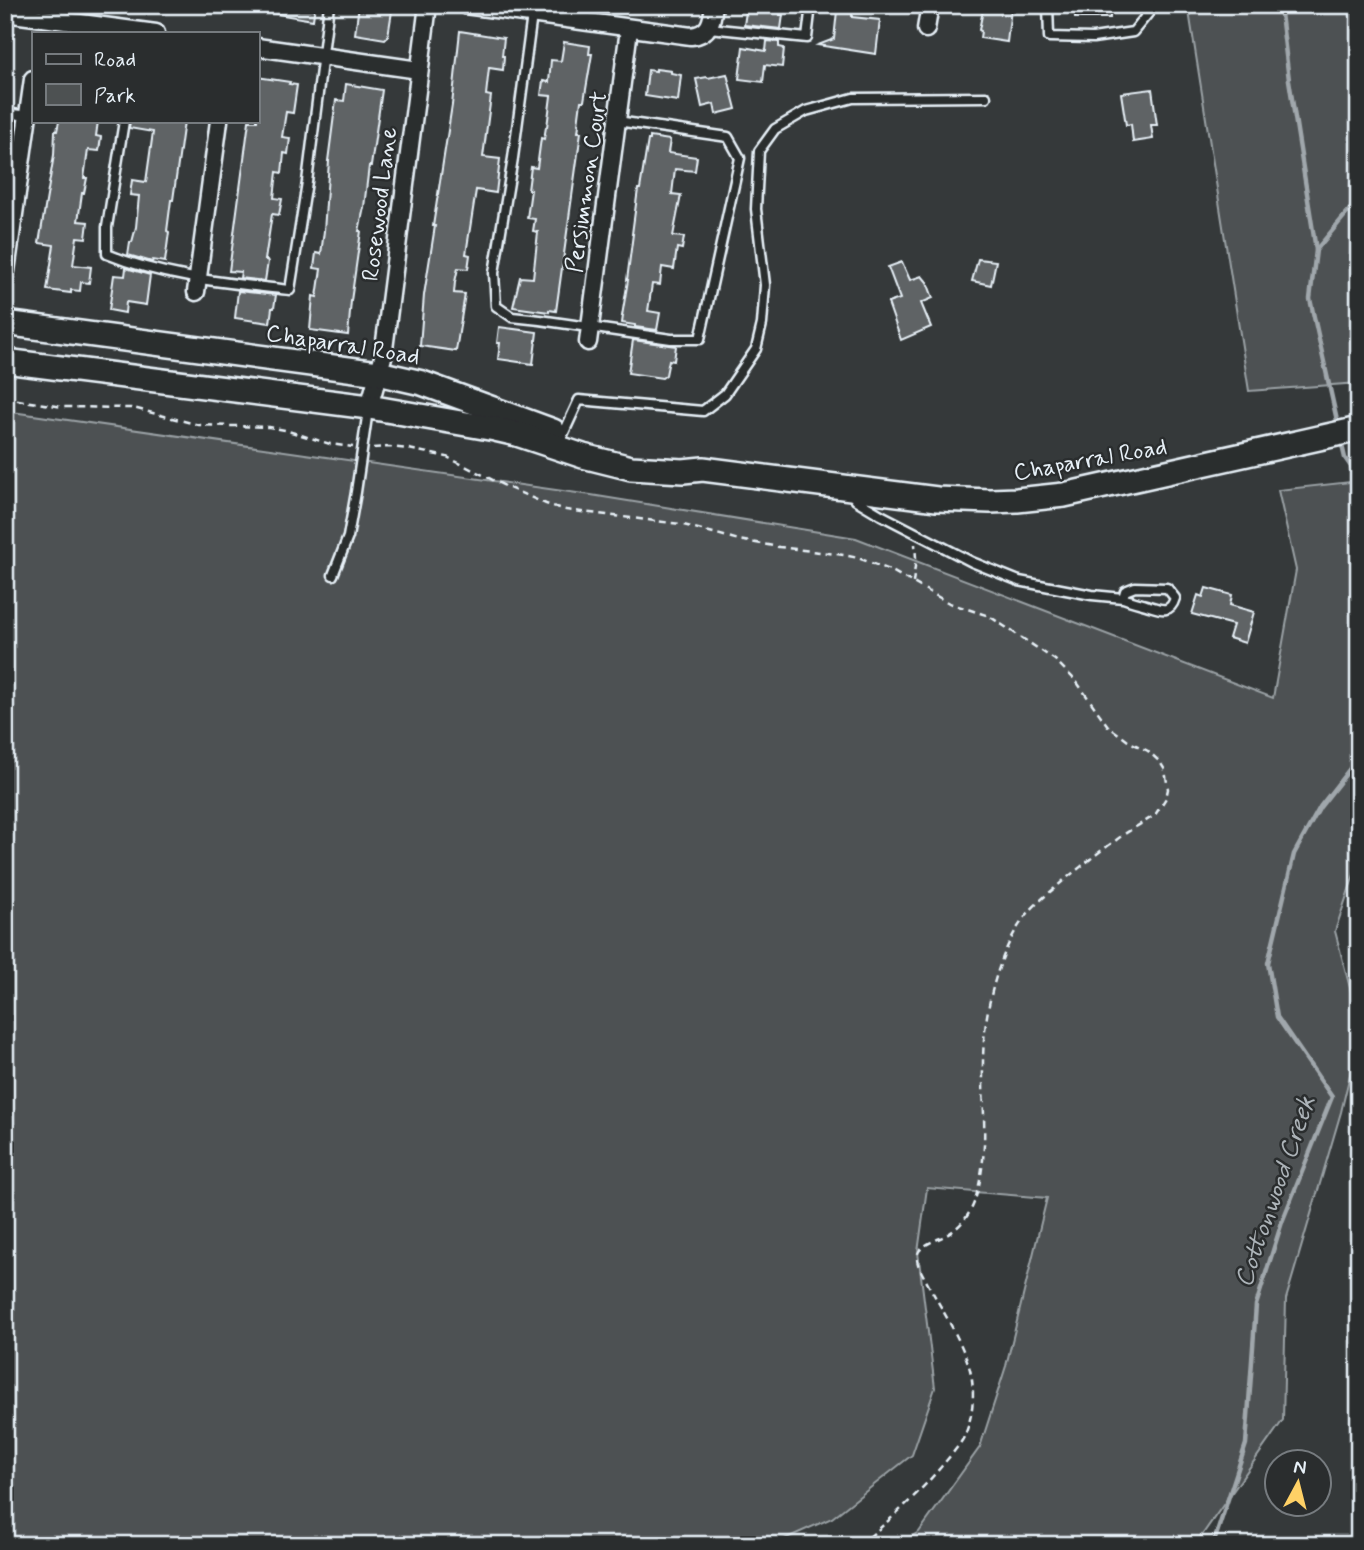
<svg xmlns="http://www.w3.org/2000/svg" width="1364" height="1550" viewBox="0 0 1364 1550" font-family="Mynerve,sans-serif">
	<rect width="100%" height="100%" fill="#35393a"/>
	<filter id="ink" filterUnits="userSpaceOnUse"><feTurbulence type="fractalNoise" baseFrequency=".0143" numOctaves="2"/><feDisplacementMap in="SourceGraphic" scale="14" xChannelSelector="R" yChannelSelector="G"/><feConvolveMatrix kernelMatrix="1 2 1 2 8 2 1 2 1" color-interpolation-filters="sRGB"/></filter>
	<g filter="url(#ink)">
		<!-- green -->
		<g fill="#4d5152" stroke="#9aa1a5" stroke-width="2">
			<polygon points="1188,5 1359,5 1359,383 1249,391"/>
			<polygon points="5,411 591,495 856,538 1273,698 1296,570 1278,490 1359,481 1359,860 1335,931 1359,1022 1359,1037 1341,1112 1286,1299 1283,1420 1195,1545 896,1545 919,1532 980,1447 1006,1366 1047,1198 927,1188 918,1252 935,1388 912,1455 832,1518 771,1545 5,1545"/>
		</g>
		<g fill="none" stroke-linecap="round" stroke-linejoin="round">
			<!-- stream -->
			<g stroke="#a0a7ac" stroke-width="4.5">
				<polyline points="1280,5 1289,80 1316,250 1310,299 1338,425"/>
				<polyline points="1316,250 1357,201 1359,201"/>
				<polyline points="1341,441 1345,458 1359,478"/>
				<polyline points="1213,1545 1246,1444 1256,1305 1282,1222 1332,1097 1277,1017 1268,963 1294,854 1320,807 1359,757"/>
			</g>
		</g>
		<!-- building -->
		<g fill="#5f6365" stroke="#e8f1f8" stroke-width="2">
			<polygon points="265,5 315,5 313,20 265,12"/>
			<polygon points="359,5 393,5 388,36 385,39 355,34"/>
			<polygon points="747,5 781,5 780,15 783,15 781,29 744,25"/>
			<polygon points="984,5 1011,9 1007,42 980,38 981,31 979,30"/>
			<rect x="1075" y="5" width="35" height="13"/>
			<polygon points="837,11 852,13 852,17 880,20 876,54 818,45 834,39"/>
			<polygon points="460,31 504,38 502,56 504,56 503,70 489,68 486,95 491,96 483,157 500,159 496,193 476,190 466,254 470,255 468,269 458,268 455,282 454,293 465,294 456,351 420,346 424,295 435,226 433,226 452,105"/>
			<polygon points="767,41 779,42 779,47 784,48 782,67 765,65 763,82 739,79 743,47 766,51"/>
			<polygon points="564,42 590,46 589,54 592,54 584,101 581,101 578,124 579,125 578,132 581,132 556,311 549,310 549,312 513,307 520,277 533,278 538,232 533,231 535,219 527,218 531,190 528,190 531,167 537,168 541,138 544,139 546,127 547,127 551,96 541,95 543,81 549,82 551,60 561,61"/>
			<polygon points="656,69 671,71 671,73 681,75 678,101 645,96 648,70 656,71"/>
			<polygon points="727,74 736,109 716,114 714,104 702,107 696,79 707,77 708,78"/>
			<polygon points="257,77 290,82 289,84 297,85 293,113 286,112 282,137 290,138 288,154 284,153 282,173 277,172 274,198 282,199 279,215 272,214 265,260 267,260 268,262 265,281 240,278 241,272 229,271 249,121 257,121"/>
			<polygon points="346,84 382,90 371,166 369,166 364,207 359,231 361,231 351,301 348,335 310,330 313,296 317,297 321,269 314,268 316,253 321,254 324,231 329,161 328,161 334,115 336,100 344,101"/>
			<polygon points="1152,89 1157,125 1151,125 1153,139 1133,142 1131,124 1126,125 1121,93"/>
			<polygon points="59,121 98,121 96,136 101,137 99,151 88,150 84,178 87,178 84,193 82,193 78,221 88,222 86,238 77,237 73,265 91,267 89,283 81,282 80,291 71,290 71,293 47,290 54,245 39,243 54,155 55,131 57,131"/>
			<polygon points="130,121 184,121 173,200 171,200 167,231 169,232 165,262 153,260 152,262 128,255 130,242 132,242 136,227 139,196 130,195 132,180 146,182 153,132 129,128"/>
			<polygon points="650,137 670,140 668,153 697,157 695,171 675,169 672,194 681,195 673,236 684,237 682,249 677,248 674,269 662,267 660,285 652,284 648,311 660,313 657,330 635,327 635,325 622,323 623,316 622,316 628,280 627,280 633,234 632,234 638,189 640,189 648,140 650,140"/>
			<polygon points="978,259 996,261 991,285 972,281"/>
			<polygon points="902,262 910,280 922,276 927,282 933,298 921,303 931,327 901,340 888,303 900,299 888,267"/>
			<polygon points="126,268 150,275 146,305 126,302 125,313 109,310 114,275 125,276"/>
			<polygon points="238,291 276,295 274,308 272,308 270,323 235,318"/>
			<polygon points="499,327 537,332 533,364 498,359 500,343 497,343"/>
			<polygon points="633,340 676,346 674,361 669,360 666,375 662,378 628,373"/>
			<polygon points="1206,588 1232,595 1230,605 1254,612 1245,643 1229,638 1233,625 1192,614 1198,595 1203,597"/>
		</g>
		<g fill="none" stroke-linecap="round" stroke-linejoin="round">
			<!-- service casing -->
			<g stroke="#e8f1f8" stroke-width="13">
				<g id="service">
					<polyline points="1048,5 1049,37 1093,38 1133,32 1155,5"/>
					<polyline points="532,15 513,158 494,273 496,306 512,317 540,320 671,339 700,339 740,158 728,137 617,121"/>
					<polyline points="709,28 807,38 811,5"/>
					<polyline points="5,113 28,116"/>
					<path d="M124,121l-17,106v27c58,24 121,29 183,36l17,-108 22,-177"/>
					<polyline points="561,439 579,400 703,411 725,394 756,349 762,324 765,285 756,209 759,151 775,129 806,111 853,98 986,97"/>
					<path d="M850,492l6,8 25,15 91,47 47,19 73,14 31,3 2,-7 10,-4 32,1 8,10c-5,17 -15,11 -29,7 -7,-2 -15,-4 -23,-7"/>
					<polyline points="333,575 348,537 356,492 368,410"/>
				</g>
			</g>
			<!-- minor casing -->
			<g stroke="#e8f1f8" stroke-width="21">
				<g id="minor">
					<path d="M465,5l226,31c19,-2 21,-14 23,-31"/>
					<polyline points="5,13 156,33"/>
					<polyline points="926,29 930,5"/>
					<polyline points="257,47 419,70"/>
					<polyline points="6,271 33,79"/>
					<polyline points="196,292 219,121"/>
					<polyline points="588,342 629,29"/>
					<polyline points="369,407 383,357 428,5"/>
				</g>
			</g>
			<!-- secondary casing -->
			<g stroke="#e8f1f8" stroke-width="28">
				<g id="secondary">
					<polyline points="5,323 378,373 422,383 553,431"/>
					<polyline points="5,361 369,407 495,429 517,434 583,456 631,468 683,471 703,469 937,499 990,501 1017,500 1064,495 1359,429"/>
				</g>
			</g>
			<!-- path -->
			<g stroke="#e8f1f8" stroke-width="2.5" stroke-dasharray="7 5" stroke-linecap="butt">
				<polyline points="5,398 63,407 133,408 199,425 269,427 285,430 330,444 353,447"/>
				<path d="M373,448l16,-1 20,2 38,8 60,30 39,17 20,6 114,14 59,16 40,7 65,8 14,3 32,12 59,33 40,13 66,44 21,21 32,45 20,15 20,10 12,11 5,8 3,19 -2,9 -11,17c-13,9 -28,16 -40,26 -18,12 -34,26 -51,39 -12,11 -25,20 -35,32 -32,37 -46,104 -46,151 -1,49 7,88 -8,137 -4,12 -11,22 -21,30 -14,12 -45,13 -35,37 16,32 37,62 49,96 8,23 6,52 -4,74 -6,11 -15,20 -23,30 -24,28 -52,55 -82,78"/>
				<polyline points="913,583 916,558 915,544"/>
			</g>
			<!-- service -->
			<use href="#service" stroke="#2a2d2e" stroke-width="8"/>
			<!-- minor -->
			<use href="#minor" stroke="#2a2d2e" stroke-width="16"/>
			<!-- secondary -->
			<use href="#secondary" stroke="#2a2d2e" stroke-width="23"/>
		</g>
	</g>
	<g text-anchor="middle" stroke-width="5" stroke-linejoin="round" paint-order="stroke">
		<!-- street labels -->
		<g font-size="24" fill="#e8f1f8" stroke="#2a2d2e">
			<text transform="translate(586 182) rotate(-82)" y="8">Persimmon Court</text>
			<text transform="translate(379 204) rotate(-83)" y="8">Rosewood Lane</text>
			<text transform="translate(343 344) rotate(9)" y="8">Chaparral Road</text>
			<text transform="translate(1090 459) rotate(-10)" y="8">Chaparral Road</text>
		</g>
		<!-- water labels -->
		<g font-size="26" font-style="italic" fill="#acb3b8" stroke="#2a2d2e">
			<text transform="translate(1274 1191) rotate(-71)" y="9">Cottonwood Creek</text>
		</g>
	</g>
	<!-- margin -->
	<rect width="1364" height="1550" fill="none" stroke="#2a2d2e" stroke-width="28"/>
	<rect x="14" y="14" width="1336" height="1522" fill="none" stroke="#e8f1f8" stroke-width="2.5" filter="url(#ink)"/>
	<!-- legend -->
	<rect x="32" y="32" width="228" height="91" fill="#2a2d2e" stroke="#767b7f" stroke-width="2"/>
	<rect x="46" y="54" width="35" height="10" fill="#2a2d2e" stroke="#767b7f" stroke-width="2"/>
	<text x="94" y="66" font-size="21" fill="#e8f1f8">Road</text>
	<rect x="46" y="84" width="35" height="21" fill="#4d5152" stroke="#767b7f" stroke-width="2"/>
	<text x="94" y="102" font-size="21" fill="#e8f1f8">Park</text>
	<!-- north arrow -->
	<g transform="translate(1298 1483) rotate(7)"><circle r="33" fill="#2a2d2e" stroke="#767b7f" stroke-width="2"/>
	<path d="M0-5L12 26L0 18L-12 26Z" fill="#ffd166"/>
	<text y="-10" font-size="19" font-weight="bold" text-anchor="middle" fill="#e8f1f8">N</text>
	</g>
</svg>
